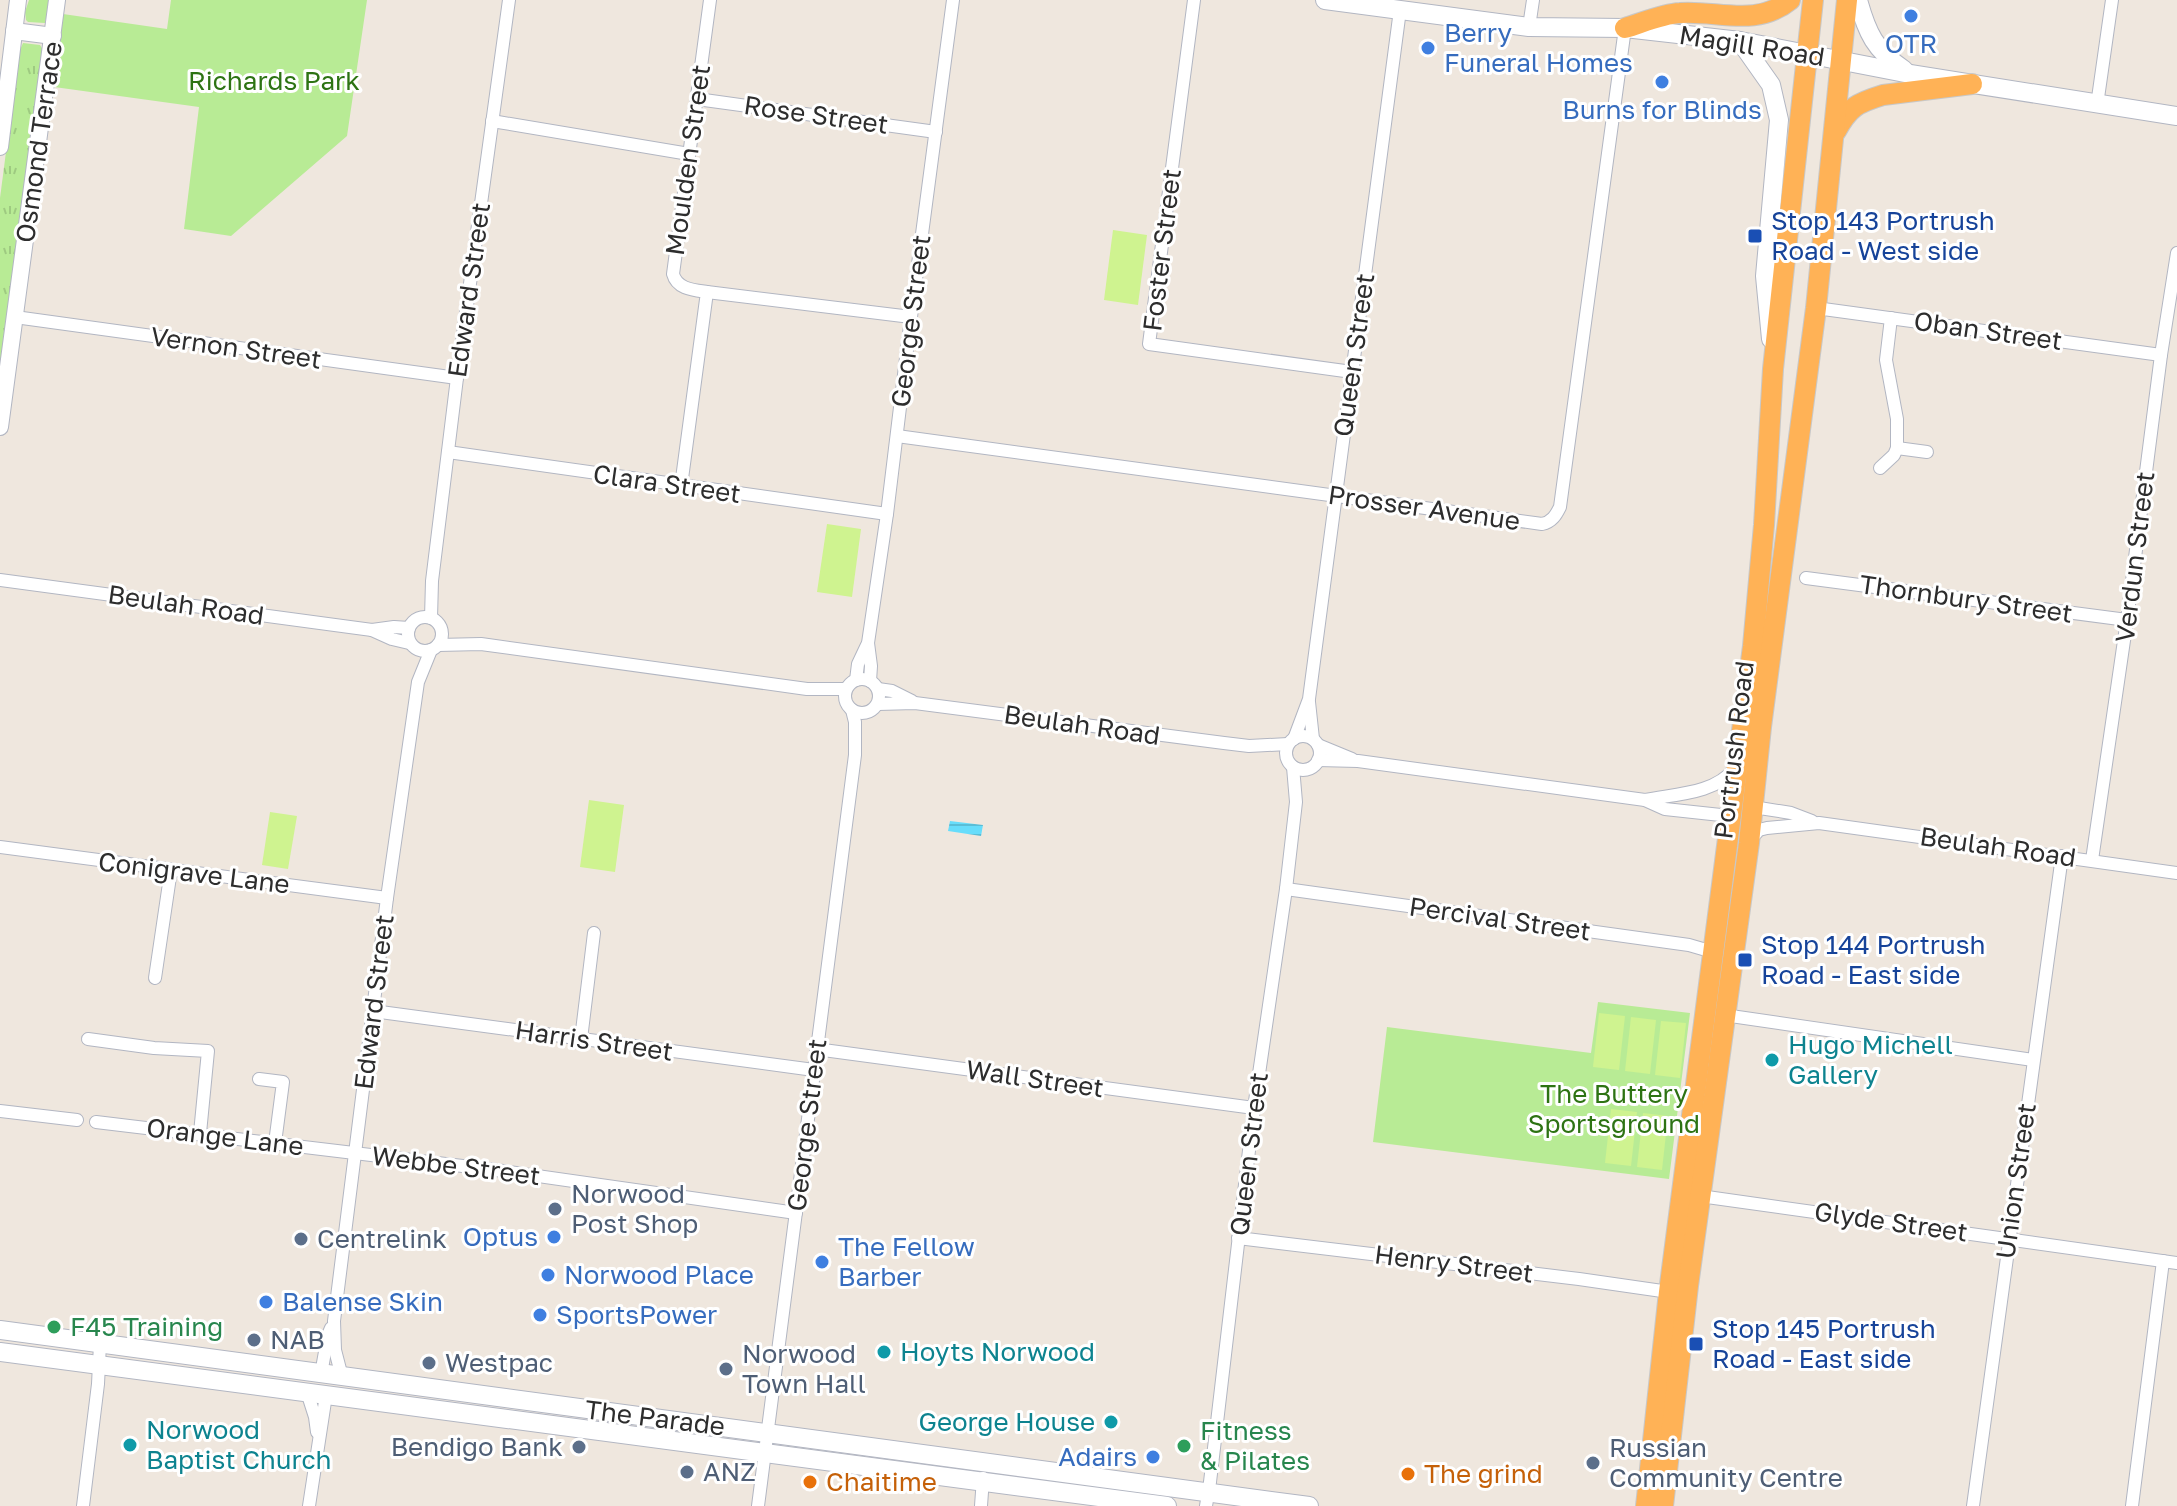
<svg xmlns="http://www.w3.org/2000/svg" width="2177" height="1506" viewBox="0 0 2177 1506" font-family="'Golos Text',sans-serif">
	<defs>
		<pattern id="grass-tufts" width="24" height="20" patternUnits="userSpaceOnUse" patternTransform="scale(2)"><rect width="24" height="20" fill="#b8eb95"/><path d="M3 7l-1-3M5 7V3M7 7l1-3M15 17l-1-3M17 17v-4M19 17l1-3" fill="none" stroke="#9eca81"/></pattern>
		<pattern id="water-rules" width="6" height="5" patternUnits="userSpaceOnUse" patternTransform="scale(2)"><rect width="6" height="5" fill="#67ddfb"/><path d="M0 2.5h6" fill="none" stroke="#5abed7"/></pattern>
	</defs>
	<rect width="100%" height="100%" fill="#efe7de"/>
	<!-- grass -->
	<g fill="url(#grass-tufts)">
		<polygon points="29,0 50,0 45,23 28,22 26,20 25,12"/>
		<polygon points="23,43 40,45 43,50 0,377 0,198 19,52"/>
	</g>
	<!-- park -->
	<g fill="#b8eb95">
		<polygon points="171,0 367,0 347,136 231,236 184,229 199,107 47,86 56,13 167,29"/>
		<polygon points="1598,1002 1690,1013 1669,1179 1373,1142 1387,1027 1591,1053"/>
	</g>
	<!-- pitch -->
	<g fill="#cff390">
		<polygon points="1113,230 1147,235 1138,305 1104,300"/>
		<polygon points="827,524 861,529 852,597 817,592"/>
		<polygon points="589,800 624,805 615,872 580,867"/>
		<polygon points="270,812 297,816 288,869 262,865"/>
		<polygon points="1599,1013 1625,1016 1619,1070 1593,1067"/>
		<polygon points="1631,1017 1656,1020 1650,1074 1625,1071"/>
		<polygon points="1661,1021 1686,1023 1680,1078 1655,1075"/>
		<polygon points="1611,1109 1637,1112 1631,1166 1605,1163"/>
		<polygon points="1643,1113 1668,1116 1662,1170 1637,1167"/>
	</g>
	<!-- water -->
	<polygon fill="url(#water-rules)" points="950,821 983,825 981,836 948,831"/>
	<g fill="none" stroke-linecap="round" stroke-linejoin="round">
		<!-- minor casing -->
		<g stroke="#b2b6c2" stroke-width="14">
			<g id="minor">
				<polyline points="1194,0 1149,344 1352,372"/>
				<polyline points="1529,27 1533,0"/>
				<polyline points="697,99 936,132"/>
				<polyline points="2097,105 2112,0"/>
				<polyline points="492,121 689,154"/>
				<polyline points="707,292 911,317"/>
				<polyline points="1816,308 2161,355"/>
				<polyline points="15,317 457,378"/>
				<polyline points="1891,318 1886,360 1897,419 1897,448"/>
				<path d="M897,436l645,88c10,-2 14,-9 18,-17l65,-479"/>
				<polyline points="1897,448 1927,452"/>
				<polyline points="448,452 887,514"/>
				<polyline points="1880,468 1894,455 1897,448"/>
				<path d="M681,486l26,-194c-14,-2 -30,-3 -34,-18l37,-274"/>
				<polyline points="1806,578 2127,620"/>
				<polyline points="0,580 372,630 394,627 409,628"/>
				<circle cx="425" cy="634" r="17"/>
				<polyline points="431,618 432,581 457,378 509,0"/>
				<polyline points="372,630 392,639 409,643"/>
				<polyline points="438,645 481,644 807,689 846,689"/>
				<circle cx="862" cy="696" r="17"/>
				<polyline points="856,680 858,664 867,645"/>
				<polyline points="870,681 871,666 868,643 887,514 911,317 953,0"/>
				<polyline points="878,689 892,691 912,701"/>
				<polyline points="1309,702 1313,739"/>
				<polyline points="878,704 915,703 1224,743 1249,746 1288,744"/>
				<circle cx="1303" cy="753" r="17"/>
				<polyline points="1294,739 1309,699 1400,10"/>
				<polyline points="1318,745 1352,759"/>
				<polyline points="1318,760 1358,761 1645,800 1665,809 1730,816"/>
				<path d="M1645,800c29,-6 70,-6 89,-31"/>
				<polyline points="1753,807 1791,813 1812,821"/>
				<polyline points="1750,840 1759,830 1767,828 1819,823 2177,873"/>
				<polyline points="0,847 387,898"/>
				<polyline points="2092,860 2127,620 2161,355 2177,253"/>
				<polyline points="1286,889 1689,945 1713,952"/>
				<polyline points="155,978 171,870"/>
				<polyline points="373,1011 814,1070"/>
				<polyline points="1724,1015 2033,1060"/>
				<polyline points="88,1039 154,1048 208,1051 200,1133"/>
				<polyline points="581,1039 594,933"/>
				<polyline points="816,1049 1254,1108"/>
				<polyline points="259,1079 283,1082 275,1143"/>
				<polyline points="0,1111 77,1120"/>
				<polyline points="96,1122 496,1170 796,1213"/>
				<polyline points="1700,1196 2177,1263"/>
				<polyline points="1238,1238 1579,1279 1669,1292"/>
				<polyline points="321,1374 328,1335 331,1328"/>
				<polyline points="342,1377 335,1350 334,1321 387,898 418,682 431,650"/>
				<polyline points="307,1392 315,1417 317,1432"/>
				<polyline points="83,1506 98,1384 100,1344"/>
				<polyline points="309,1506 326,1395"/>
				<polyline points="758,1506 855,755 855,722 852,710"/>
				<polyline points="981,1506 983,1478"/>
				<polyline points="1206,1506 1210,1482 1254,1108 1286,889 1296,802 1293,767"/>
				<polyline points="1973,1506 2062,856"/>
				<polyline points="2132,1506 2163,1261"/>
			</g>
		</g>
		<!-- tertiary casing -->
		<g stroke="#b2b6c2" stroke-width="18">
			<g id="tertiary">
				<polyline points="14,31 53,36"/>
				<polyline points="0,147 18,0"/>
				<polyline points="0,427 57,0"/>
			</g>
		</g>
		<!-- secondary casing -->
		<g stroke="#b2b6c2" stroke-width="20">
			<g id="secondary">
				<polyline points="1325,0 1529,27 1625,28 1740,41 1910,74 2177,116"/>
				<path d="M1858,0c9,33 17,50 46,70"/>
				<polyline points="1740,41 1771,85 1779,120 1765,276 1771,339"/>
				<polyline points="0,1330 1309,1506"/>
				<polyline points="0,1352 1167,1506"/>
			</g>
		</g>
		<!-- trunk casing -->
		<g stroke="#c8c8c8" stroke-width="22">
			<g id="trunk">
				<path d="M1625,28c17,-5 37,-14 55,-15 37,-3 76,15 110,-13"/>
				<path d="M1836,131c13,-24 21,-28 47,-36l89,-11"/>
				<polyline points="1646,1506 1669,1292 1753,646 1764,525 1773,369 1813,0"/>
				<polyline points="1663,1506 1688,1286 1749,843 1761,727 1816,308 1847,0"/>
			</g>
		</g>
		<!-- minor -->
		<use href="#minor" stroke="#fff" stroke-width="12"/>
		<!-- tertiary -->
		<use href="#tertiary" stroke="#fff" stroke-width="16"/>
		<!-- secondary -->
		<use href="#secondary" stroke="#fff" stroke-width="18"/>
		<!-- trunk -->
		<use href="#trunk" stroke="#ffb256" stroke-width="20"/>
	</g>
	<!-- markers -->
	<g fill="#3f7fe0" stroke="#fff" stroke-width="3">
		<circle cx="1911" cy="16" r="8"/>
		<circle cx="1428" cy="48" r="8"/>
		<circle cx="1662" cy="82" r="8"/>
		<circle cx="554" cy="1237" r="8"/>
		<circle cx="822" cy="1262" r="8"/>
		<circle cx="548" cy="1275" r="8"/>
		<circle cx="266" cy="1302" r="8"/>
		<circle cx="540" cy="1315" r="8"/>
		<circle cx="1153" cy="1457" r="8"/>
	</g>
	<g fill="#1a4fb4" stroke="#fff" stroke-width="3">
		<rect x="1747" y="228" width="16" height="16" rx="4"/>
		<rect x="1737" y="952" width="16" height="16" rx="4"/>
		<rect x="1688" y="1336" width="16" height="16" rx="4"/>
	</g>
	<g fill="#0f9aa8" stroke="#fff" stroke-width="3">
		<circle cx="1772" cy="1060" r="8"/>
		<circle cx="884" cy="1352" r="8"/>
		<circle cx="1111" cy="1422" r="8"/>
		<circle cx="130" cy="1445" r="8"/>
	</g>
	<g fill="#5c6f8a" stroke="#fff" stroke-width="3">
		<circle cx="555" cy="1209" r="8"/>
		<circle cx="301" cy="1239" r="8"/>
		<circle cx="254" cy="1340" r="8"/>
		<circle cx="429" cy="1363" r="8"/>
		<circle cx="726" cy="1369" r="8"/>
		<circle cx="579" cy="1447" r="8"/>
		<circle cx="1593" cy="1463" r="8"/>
		<circle cx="687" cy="1472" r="8"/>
	</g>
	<g fill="#2e9e5b" stroke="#fff" stroke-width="3">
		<circle cx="54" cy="1327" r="8"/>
		<circle cx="1184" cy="1446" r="8"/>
	</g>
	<g fill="#e8710a" stroke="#fff" stroke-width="3">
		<circle cx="1408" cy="1474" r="8"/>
		<circle cx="810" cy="1482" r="8"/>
	</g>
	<g text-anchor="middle" stroke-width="6" stroke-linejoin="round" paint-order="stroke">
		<!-- shop labels -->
		<g font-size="26" fill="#366cbe" stroke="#fff" text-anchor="start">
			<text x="1444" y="42">Berry<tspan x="1444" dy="30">Funeral Homes</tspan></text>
			<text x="1911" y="53" text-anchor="middle">OTR</text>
			<text x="1662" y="119" text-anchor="middle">Burns for Blinds</text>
			<text x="538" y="1246" text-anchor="end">Optus</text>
			<text x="838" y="1256">The Fellow<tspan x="838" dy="30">Barber</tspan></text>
			<text x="564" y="1284">Norwood Place</text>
			<text x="282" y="1311">Balense Skin</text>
			<text x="556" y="1324">SportsPower</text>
			<text x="1137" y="1466" text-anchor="end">Adairs</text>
		</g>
		<!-- street labels -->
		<g font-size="26" fill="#2d2d2d" stroke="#fff">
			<text transform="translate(1752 46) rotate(9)" y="9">Magill Road</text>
			<text transform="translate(816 115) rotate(8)" y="9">Rose Street</text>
			<text transform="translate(39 142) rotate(-82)" y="9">Osmond Terrace</text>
			<text transform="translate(688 160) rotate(-82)" y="9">Moulden Street</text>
			<text transform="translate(1162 250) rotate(-83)" y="9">Foster Street</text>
			<text transform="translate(469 290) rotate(-82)" y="9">Edward Street</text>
			<text transform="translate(911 321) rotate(-83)" y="9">George Street</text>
			<text transform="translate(1988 331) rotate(8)" y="9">Oban Street</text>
			<text transform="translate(236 348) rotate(8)" y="9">Vernon Street</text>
			<text transform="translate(1354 355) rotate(-82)" y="9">Queen Street</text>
			<text transform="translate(667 484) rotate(8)" y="9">Clara Street</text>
			<text transform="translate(1424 508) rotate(8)" y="9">Prosser Avenue</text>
			<text transform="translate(2135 557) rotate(-83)" y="9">Verdun Street</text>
			<text transform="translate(1966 599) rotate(8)" y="9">Thornbury Street</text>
			<text transform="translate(186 605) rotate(8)" y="9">Beulah Road</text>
			<text transform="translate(1082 725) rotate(8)" y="9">Beulah Road</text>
			<text transform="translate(1734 750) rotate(-83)" y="9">Portrush Road</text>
			<text transform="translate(1998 847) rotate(8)" y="9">Beulah Road</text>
			<text transform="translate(194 873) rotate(7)" y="9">Conigrave Lane</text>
			<text transform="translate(1500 919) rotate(8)" y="9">Percival Street</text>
			<text transform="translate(374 1002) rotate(-83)" y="9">Edward Street</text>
			<text transform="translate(594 1041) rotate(8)" y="9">Harris Street</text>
			<text transform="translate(1035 1079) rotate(8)" y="9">Wall Street</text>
			<text transform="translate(807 1125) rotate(-83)" y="9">George Street</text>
			<text transform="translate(225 1137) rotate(7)" y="9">Orange Lane</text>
			<text transform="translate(1249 1154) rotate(-83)" y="9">Queen Street</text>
			<text transform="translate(456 1166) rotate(7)" y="9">Webbe Street</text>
			<text transform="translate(2016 1181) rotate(-82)" y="9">Union Street</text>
			<text transform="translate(1891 1222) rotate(8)" y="9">Glyde Street</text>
			<text transform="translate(1454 1264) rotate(7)" y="9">Henry Street</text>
			<text transform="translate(655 1418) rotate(7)" y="9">The Parade</text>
		</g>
		<!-- park labels -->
		<g font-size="26" fill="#2d7313" stroke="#fff">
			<text x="274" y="90">Richards Park</text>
			<text x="1614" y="1103">The Buttery<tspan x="1614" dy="30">Sportsground</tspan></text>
		</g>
		<!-- transit labels -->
		<g font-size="26" fill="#164399" stroke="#fff" text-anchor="start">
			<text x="1771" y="230">Stop 143 Portrush<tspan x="1771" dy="30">Road - West side</tspan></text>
			<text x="1761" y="954">Stop 144 Portrush<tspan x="1761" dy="30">Road - East side</tspan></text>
			<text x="1712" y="1338">Stop 145 Portrush<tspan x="1712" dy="30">Road - East side</tspan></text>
		</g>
		<!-- culture labels -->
		<g font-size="26" fill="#0d838f" stroke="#fff" text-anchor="start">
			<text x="1788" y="1054">Hugo Michell<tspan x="1788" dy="30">Gallery</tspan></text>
			<text x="900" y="1361">Hoyts Norwood</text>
			<text x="1095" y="1431" text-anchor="end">George House</text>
			<text x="146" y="1439">Norwood<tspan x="146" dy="30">Baptist Church</tspan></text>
		</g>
		<!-- service labels -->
		<g font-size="26" fill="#4e5e75" stroke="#fff" text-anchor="start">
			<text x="571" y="1203">Norwood<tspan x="571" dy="30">Post Shop</tspan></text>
			<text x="317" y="1248">Centrelink</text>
			<text x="270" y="1349">NAB</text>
			<text x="742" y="1363">Norwood<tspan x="742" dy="30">Town Hall</tspan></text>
			<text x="445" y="1372">Westpac</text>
			<text x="563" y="1456" text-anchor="end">Bendigo Bank</text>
			<text x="1609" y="1457">Russian<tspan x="1609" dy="30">Community Centre</tspan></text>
			<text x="703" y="1481">ANZ</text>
		</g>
		<!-- leisure labels -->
		<g font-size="26" fill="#27864d" stroke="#fff" text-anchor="start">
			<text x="70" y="1336">F45 Training</text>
			<text x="1200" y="1440">Fitness<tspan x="1200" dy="30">&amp; Pilates</tspan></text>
		</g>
		<!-- food labels -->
		<g font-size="26" fill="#c56008" stroke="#fff" text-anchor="start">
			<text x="1424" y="1483">The grind</text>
			<text x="826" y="1491">Chaitime</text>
		</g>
	</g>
</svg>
